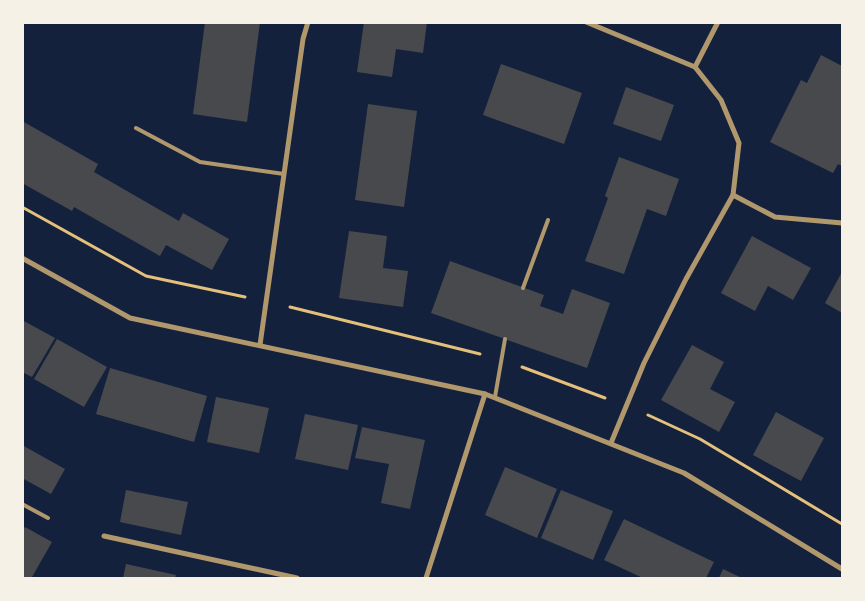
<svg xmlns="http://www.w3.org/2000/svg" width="865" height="601" viewBox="0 0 865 601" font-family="Inter,sans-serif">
	<rect width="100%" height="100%" fill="#14213d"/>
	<!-- building -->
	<g fill="#48494c">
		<polygon points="205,22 260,22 247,122 193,114"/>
		<polygon points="364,22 427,22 423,53 396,49 392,77 357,72"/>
		<polygon points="821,55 842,66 842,166 838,164 833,173 770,142 801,80 807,83"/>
		<polygon points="501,64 582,93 564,144 483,115"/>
		<polygon points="626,87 674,105 661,141 613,124"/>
		<polygon points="368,104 417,111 404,207 355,200"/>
		<polygon points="22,121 98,164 94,172 179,221 183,213 229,239 212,270 166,245 160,256 74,207 72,211 22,183"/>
		<polygon points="619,157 679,179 666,216 647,209 624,274 585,261 608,198 605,196"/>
		<polygon points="349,231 387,236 383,268 408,271 403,307 339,298"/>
		<polygon points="752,236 811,268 793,300 768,286 755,311 721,293"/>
		<polygon points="450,261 544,295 540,306 563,314 572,289 610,303 587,368 431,313"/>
		<polygon points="842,272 842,313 825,303"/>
		<polygon points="22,320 55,338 32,377 22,372"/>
		<polygon points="57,339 107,367 84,407 34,379"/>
		<polygon points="692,345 724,362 710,389 735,402 719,432 661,400"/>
		<polygon points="110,368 207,396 194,442 96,414"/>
		<polygon points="216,397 269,408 259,453 207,442"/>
		<polygon points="776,412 824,438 801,481 753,455"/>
		<polygon points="305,414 358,425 348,470 295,459"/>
		<polygon points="362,427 425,440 410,509 381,503 389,464 355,458"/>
		<polygon points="22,445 65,469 51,494 22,478"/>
		<polygon points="505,467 557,489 537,538 485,515"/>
		<polygon points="126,490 188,502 181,535 120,522"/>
		<polygon points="561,490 613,511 593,560 541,538"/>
		<polygon points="624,519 714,562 706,578 643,578 604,560"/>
		<polygon points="25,527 52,542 32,577 35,578 22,578 22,531"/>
		<polygon points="126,564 176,575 175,578 123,578"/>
		<polygon points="723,569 742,578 719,578"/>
	</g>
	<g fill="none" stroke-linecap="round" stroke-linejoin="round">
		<!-- path -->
		<g stroke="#e5c07b" stroke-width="3">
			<polyline points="22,207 146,276 245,297"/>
			<polyline points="290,307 480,354"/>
			<polyline points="522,367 605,398"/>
			<polyline points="648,415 700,439 842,524"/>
		</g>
		<!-- service -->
		<g stroke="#b1986c" stroke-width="4">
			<polyline points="136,128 200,162 284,174"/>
			<polyline points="523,288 548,220"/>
			<polyline points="495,397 505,339"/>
			<polyline points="22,504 48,518"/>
		</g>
		<!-- minor -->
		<g stroke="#b1986c" stroke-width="5">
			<polyline points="586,22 695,67 721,100 739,143 733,195 686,279 644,363 611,443"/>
			<polyline points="695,67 718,22"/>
			<polyline points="733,195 775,217 842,223"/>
			<polyline points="22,258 130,318 485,394 684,473 842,569"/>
			<polyline points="260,345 303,39 308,22"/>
			<polyline points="104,536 297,578"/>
			<polyline points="426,578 485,394"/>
		</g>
	</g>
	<!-- border -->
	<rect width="865" height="601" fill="none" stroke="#f6f1e7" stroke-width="48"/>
</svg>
